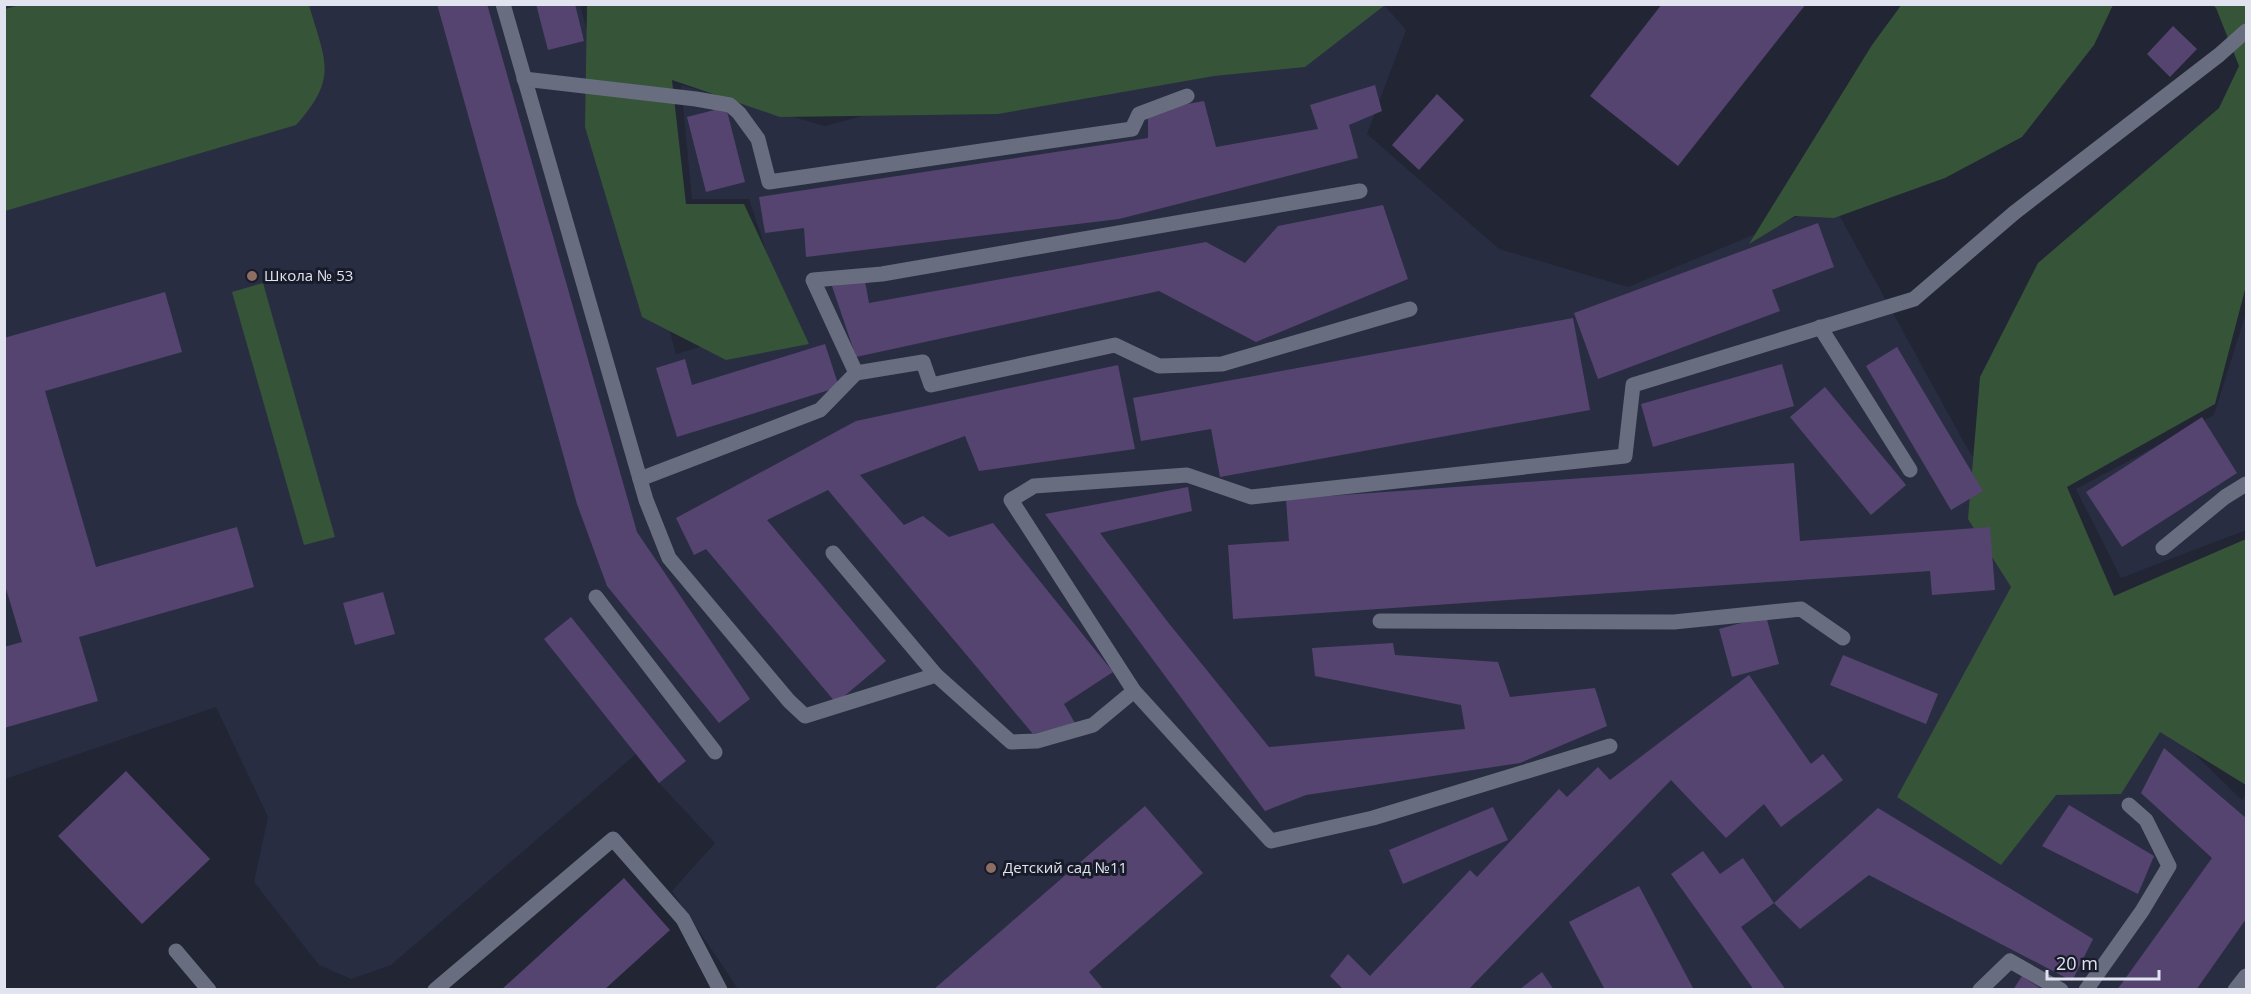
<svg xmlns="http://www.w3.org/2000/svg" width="2251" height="994" viewBox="0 0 2251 994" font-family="'Open Sans',sans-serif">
	<rect width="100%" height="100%" fill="#212534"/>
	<!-- built -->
	<g fill="#292d42">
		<polygon points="4,5 580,5 676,354 789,320 749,199 692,199 681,85 825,126 1271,5 1384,5 1406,30 1367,134 1499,249 1628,287 1832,202 1966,446 2114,676 2242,800 2246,794 2246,989 738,989 672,891 715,843 659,783 636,754 391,965 351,979 319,965 254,882 268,817 216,707 5,779"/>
		<polygon points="2246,313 2246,530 2121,578 2076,489 2214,415"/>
	</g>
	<!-- green -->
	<g fill="#355438">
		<polygon points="1902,4 2113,5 2094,45 2022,137 1945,178 1834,218 1795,216 1749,244 1872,45"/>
		<path d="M20,5h289c16,56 30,72 -13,120l-291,86v-202z"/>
		<polygon points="587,5 1385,5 1305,67 1214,76 998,114 780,117 672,80 686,204 744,204 809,344 726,360 642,317 585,127"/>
		<polygon points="2213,5 2246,5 2246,286 2215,404 2067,487 2114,596 2246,539 2246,785 2160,732 2121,794 2056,795 2001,865 1897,797 2011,587 1968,519 1980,377 2038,263 2219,108 2239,66 2216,8"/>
		<polygon points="263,283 335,537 304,545 232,292"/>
	</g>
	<!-- building -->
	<g fill="#55446f">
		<polygon points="437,4 487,4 637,532 750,699 719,723 607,586 577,504"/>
		<polygon points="536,4 575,4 584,41 548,50"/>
		<polygon points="1662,4 1806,4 1678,166 1590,96"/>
		<polygon points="2173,26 2197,49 2170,77 2147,54"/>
		<polygon points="1375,85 1382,111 1349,125 1358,158 1119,219 806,257 804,228 765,233 759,197 1148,138 1148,111 1204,101 1216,147 1318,129 1310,105"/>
		<polygon points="1437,94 1464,120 1419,170 1392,145"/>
		<polygon points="726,107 745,182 706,192 687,117"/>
		<polygon points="1383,205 1408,279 1256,342 1159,291 856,357 832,286 865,281 869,303 1206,242 1245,263 1278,226"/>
		<polygon points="1818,223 1834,267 1772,290 1780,311 1598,379 1574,313"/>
		<polygon points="165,292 182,352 45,391 96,567 237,527 254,587 79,637 98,701 4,728 4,647 22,642 4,582 4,338"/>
		<polygon points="1573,318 1590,410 1220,477 1211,429 1141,441 1133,398"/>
		<polygon points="825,344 839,387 677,437 656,368 685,359 692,385"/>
		<polygon points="1897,347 1983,491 1951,510 1866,366"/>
		<polygon points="1782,364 1794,406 1653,447 1641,404"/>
		<polygon points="1118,365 1135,449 979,471 965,436 860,475 904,525 923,516 949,537 993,523 1113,672 1064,704 1075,723 1033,734 828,490 767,520 886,661 836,703 706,549 694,555 676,518 856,421"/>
		<polygon points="1825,387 1906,485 1871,515 1790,417"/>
		<polygon points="2202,417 2237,473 2122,547 2086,492"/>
		<polygon points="1794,463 1800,541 1990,527 1995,590 1932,595 1930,571 1233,619 1228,545 1289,541 1286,499"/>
		<polygon points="1188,487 1192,511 1100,533 1167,621 1269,747 1465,729 1461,705 1315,676 1312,648 1393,643 1395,655 1498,662 1510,697 1595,688 1607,726 1520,763 1306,795 1265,811 1045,514"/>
		<polygon points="383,592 395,634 355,645 343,603"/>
		<polygon points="1766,616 1779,664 1732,677 1719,629"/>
		<polygon points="571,617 686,761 659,783 544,639"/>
		<polygon points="1843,655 1938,694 1926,724 1830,685"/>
		<polygon points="1749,675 1811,764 1823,754 1843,780 1781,827 1764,804 1726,838 1671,780 1468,990 1344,990 1330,976 1348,954 1370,976 1470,870 1477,877 1559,789 1567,797 1598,767 1610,780"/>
		<polygon points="2164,748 2246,818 2246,919 2196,990 2117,990 2212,858 2141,793"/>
		<polygon points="126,771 210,859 142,924 58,836"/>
		<polygon points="2069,805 2154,856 2138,894 2042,846"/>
		<polygon points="1145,806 1203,873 1089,972 1104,990 933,990"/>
		<polygon points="1493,807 1508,840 1403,884 1389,850"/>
		<polygon points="1878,808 2093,939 2072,981 1869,875 1800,929 1774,903"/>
		<polygon points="1703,851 1720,874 1743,858 1774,903 1741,927 1786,990 1754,990 1671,874"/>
		<polygon points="624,878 670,930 604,990 501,990"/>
		<polygon points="1639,886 1694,990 1605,990 1569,922"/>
		<polygon points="1542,972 1554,990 1519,990"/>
		<polygon points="2022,976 2043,990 2013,990"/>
	</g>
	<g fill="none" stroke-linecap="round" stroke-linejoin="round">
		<!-- lane -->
		<g stroke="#686d7f" stroke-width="15">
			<polyline points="503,4 646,500 669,558 789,701 805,716 936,675 1011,742 1037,741 1093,725 1134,691"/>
			<polyline points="524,79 696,99 730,105 739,113 758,139 769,182 1132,129 1139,114 1187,96"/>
			<polyline points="1360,191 882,274 813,280 856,373 923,362 931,385 1115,345 1159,366 1222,364 1410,309"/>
			<polyline points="1820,327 1910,470"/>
			<polyline points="640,479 820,410 856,373"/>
			<polyline points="2163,548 2225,497 2246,484"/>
			<polyline points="833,553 936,675"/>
			<polyline points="596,597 715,752"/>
			<polyline points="1380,621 1674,622 1801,609 1843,638"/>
			<polyline points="1610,746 1373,818 1271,841 1134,691 1011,500 1034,486 1187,475 1251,497 1625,456 1633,385 1914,299 2014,213 2219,55 2246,31"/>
			<polyline points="176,951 209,990"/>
			<polyline points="435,990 613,839 683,919 720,990"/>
			<polyline points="1980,990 2010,961 2061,990"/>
			<polyline points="2086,990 2142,911 2169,866 2146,820 2129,805"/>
			<polyline points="2235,990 2246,976"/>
		</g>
	</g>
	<!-- markers -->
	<g fill="#8d6e63" stroke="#181b2a" stroke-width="2">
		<circle cx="252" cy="276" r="6"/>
		<circle cx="991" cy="868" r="6"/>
	</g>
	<g text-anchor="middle" stroke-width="6" stroke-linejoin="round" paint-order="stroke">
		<!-- poi labels -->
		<g font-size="15" fill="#e1e3ee" stroke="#181b2a" text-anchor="start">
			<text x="264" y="281">Школа № 53</text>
			<text x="1003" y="873">Детский сад №11</text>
		</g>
	</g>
	<!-- border -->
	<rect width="2251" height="994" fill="none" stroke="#e1e3ee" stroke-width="12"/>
	<!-- scale -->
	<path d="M2047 970v9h112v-9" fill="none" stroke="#e1e3ee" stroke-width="3"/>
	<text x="2056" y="970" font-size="18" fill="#e1e3ee" stroke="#181b2a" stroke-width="4.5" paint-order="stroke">20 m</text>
</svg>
